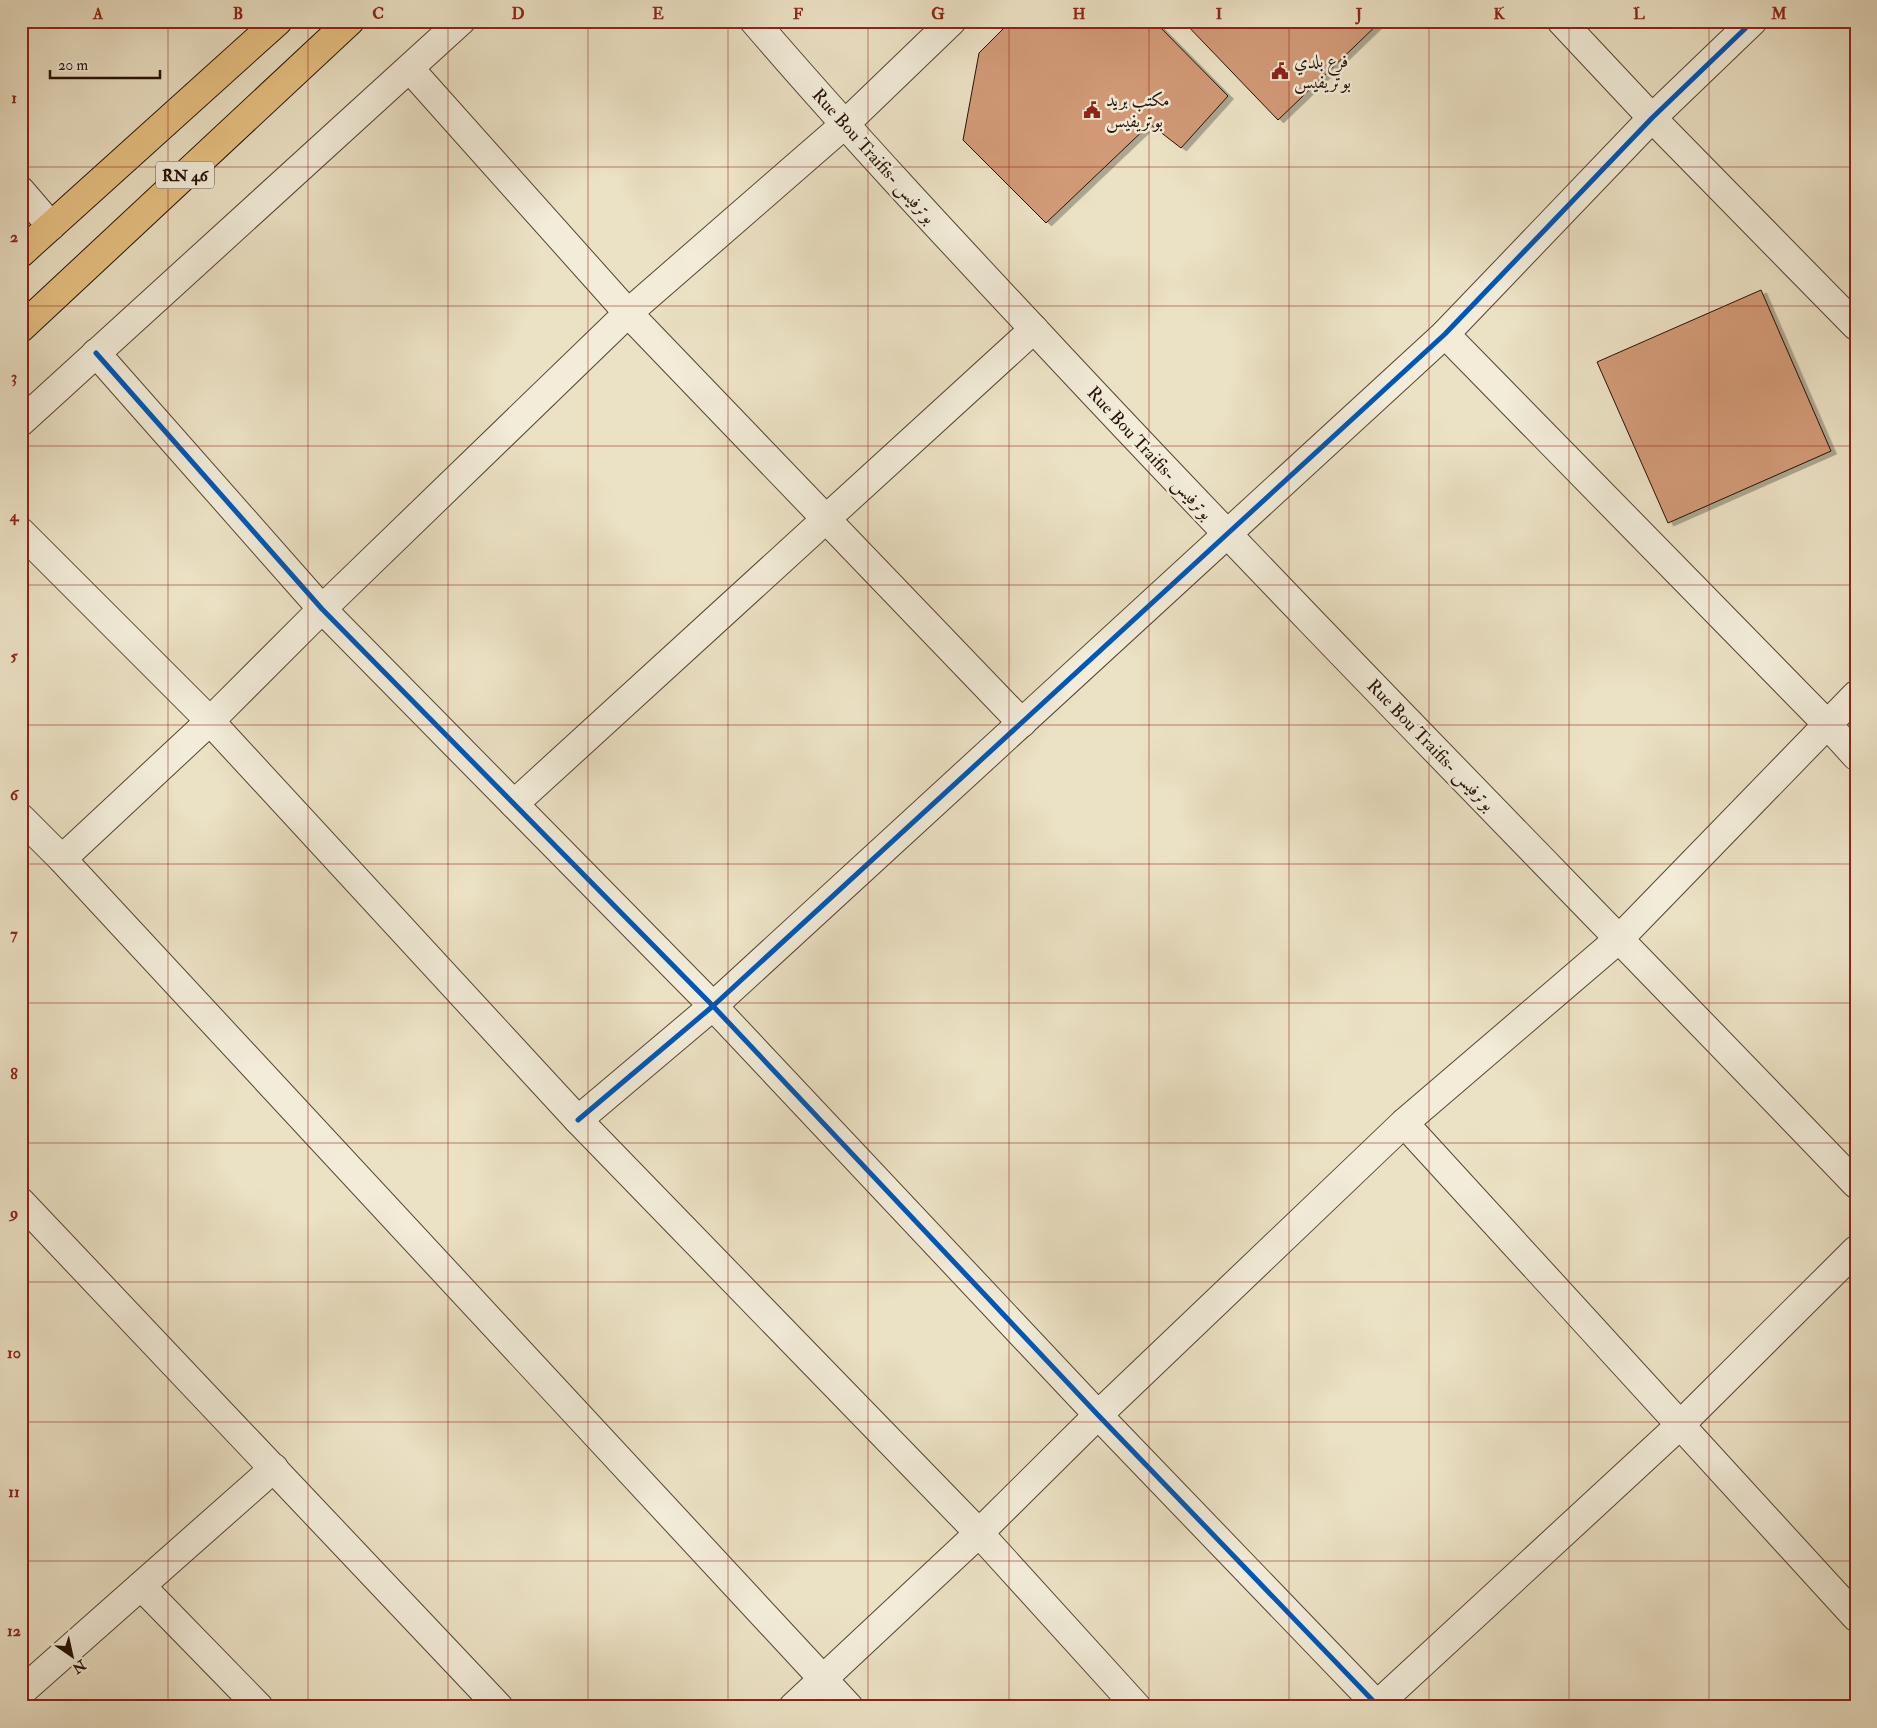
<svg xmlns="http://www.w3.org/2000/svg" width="1877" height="1728" viewBox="0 0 1877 1728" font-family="'IM FELL Double Pica',Amiri,serif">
	<defs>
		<filter id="shadow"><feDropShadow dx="5.5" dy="3" stdDeviation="0" flood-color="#0004"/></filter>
	</defs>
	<rect width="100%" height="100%" fill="#ebe1c4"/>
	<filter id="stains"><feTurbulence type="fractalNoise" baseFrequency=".004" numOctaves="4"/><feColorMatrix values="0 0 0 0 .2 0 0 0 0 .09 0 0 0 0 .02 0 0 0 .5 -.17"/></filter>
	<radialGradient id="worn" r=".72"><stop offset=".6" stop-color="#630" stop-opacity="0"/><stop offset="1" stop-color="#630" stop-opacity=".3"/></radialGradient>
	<!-- building -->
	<g fill="#d29a77" stroke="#251105" filter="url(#shadow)">
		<polygon points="1011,21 1154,21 1228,96 1181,148 1150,124 1046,223 963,140 979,53"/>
		<polygon points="1183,21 1381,21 1278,120"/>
		<polygon points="1761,290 1831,451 1668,523 1597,362"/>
	</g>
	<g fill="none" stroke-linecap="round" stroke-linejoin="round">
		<!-- minor casing -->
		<g stroke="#564535" stroke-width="30">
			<g id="minor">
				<path d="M754,21c98,114 201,224 304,334 262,280 532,552 798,829"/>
				<polyline points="1561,21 1652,118 1856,326"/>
				<polyline points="410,69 628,313 1022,723"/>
				<polyline points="21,191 51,226"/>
				<polyline points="1445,334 1827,724 1856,756"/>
				<polyline points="96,353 322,609 713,1006 1098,1415 1379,1707"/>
				<polyline points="21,422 461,21"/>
				<polyline points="21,532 210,721 578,1120 979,1533 1137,1707"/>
				<polyline points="514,804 1034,329"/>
				<polyline points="21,818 62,859 849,1707"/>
				<polyline points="62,859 210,721 322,609 628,313 844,125 952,21"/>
				<polyline points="578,1120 713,1006 1445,334 1652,118 1753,21"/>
				<polyline points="1404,1123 1856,1617"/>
				<polyline points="21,1202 499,1707"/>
				<polyline points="141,1586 259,1707"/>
				<polyline points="21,1692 274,1468"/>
				<polyline points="1377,1705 1679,1426 1856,1250"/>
				<polyline points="793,1707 979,1533 1098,1415 1404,1123 1620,938 1856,695"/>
			</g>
		</g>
		<!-- highway casing -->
		<g stroke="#251105" stroke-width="30">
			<g id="highway">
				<polyline points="21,253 278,21"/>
				<polyline points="21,328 350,21"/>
			</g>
		</g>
		<!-- minor -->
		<use href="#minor" stroke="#f2ecd9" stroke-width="28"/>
		<!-- highway -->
		<use href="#highway" stroke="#e6c082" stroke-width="28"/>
		<!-- cycleway casing -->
		<g stroke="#f2ecd9" stroke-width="8">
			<g id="cycleway">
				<polyline points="96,353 322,609 713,1006 1098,1415 1379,1707"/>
				<polyline points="578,1120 713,1006 1445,334 1652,118 1753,21"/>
			</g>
		</g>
		<!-- cycleway -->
		<use href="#cycleway" stroke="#0057b8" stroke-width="5"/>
	</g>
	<!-- grid -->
	<path fill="none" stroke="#8f2418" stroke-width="1" stroke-opacity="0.55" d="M168,21v1686M308,21v1686M448,21v1686M588,21v1686M728,21v1686M868,21v1686M1009,21v1686M1149,21v1686M1289,21v1686M1429,21v1686M1569,21v1686M1709,21v1686M21,167h1835M21,306h1835M21,446h1835M21,585h1835M21,725h1835M21,864h1835M21,1003h1835M21,1143h1835M21,1282h1835M21,1422h1835M21,1561h1835"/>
	<!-- icons -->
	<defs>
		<g id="civic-bare" transform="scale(1.35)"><path d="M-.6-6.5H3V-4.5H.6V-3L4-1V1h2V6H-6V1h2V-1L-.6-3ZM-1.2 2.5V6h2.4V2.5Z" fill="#8f2418" stroke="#f2ecd9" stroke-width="2.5" paint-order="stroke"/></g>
	</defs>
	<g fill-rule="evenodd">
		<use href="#civic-bare" x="1280" y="71"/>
		<use href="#civic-bare" x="1092" y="110"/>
	</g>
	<g text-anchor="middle" stroke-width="5" stroke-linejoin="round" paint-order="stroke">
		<!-- shield labels -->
		<rect fill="#f2ecd9" stroke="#625345" stroke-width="1" x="156" y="161.5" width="58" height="27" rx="4"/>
		<g font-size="16" font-weight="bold" fill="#251105">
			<text x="185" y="181">RN 46</text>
		</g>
		<!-- poi labels -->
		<g font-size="18" fill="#251105" stroke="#f2ecd9" text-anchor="start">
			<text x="1294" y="67">فرع بلدي<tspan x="1294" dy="21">بوتريفيس</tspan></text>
			<text x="1106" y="106">مكتب بريد<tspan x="1106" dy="21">بوتريفيس</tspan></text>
		</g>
		<!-- street labels -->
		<g font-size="18" fill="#251105" stroke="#f2ecd9">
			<text transform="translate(874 156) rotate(48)" y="6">Rue Bou Traifis- بوترفيس</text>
			<text transform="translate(1150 453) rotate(47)" y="6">Rue Bou Traifis- بوترفيس</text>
			<text transform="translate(1431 745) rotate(46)" y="6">Rue Bou Traifis- بوترفيس</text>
		</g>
	</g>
	<!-- margin -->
	<rect width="1877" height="1728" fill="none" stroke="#ebe1c4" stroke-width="55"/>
	<!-- north arrow -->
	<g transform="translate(72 1656) rotate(146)" stroke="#f2ecd9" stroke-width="4" paint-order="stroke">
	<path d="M0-4L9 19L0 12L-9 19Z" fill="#251105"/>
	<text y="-8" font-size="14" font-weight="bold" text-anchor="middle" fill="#251105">N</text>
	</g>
	<!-- scale -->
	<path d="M50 70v8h110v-8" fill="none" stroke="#251105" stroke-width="2.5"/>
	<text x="58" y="70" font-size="15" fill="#251105" stroke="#f2ecd9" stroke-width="4" paint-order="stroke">20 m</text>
	<rect x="28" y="28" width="1822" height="1672" fill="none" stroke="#8f2418" stroke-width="2"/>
	<g font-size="16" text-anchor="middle" font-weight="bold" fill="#8f2418">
		<text x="98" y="19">A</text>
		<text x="238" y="19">B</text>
		<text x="378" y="19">C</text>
		<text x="518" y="19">D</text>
		<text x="658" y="19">E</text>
		<text x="798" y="19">F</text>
		<text x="938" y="19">G</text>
		<text x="1079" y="19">H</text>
		<text x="1219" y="19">I</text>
		<text x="1359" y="19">J</text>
		<text x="1499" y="19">K</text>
		<text x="1639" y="19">L</text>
		<text x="1779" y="19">M</text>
		<text x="14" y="103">1</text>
		<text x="14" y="242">2</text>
		<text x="14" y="382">3</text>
		<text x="14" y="521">4</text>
		<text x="14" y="661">5</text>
		<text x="14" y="800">6</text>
		<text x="14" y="939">7</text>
		<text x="14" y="1079">8</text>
		<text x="14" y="1218">9</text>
		<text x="14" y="1358">10</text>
		<text x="14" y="1497">11</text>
		<text x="14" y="1636">12</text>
	</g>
	<rect width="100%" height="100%" filter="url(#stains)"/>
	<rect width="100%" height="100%" fill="url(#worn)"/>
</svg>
